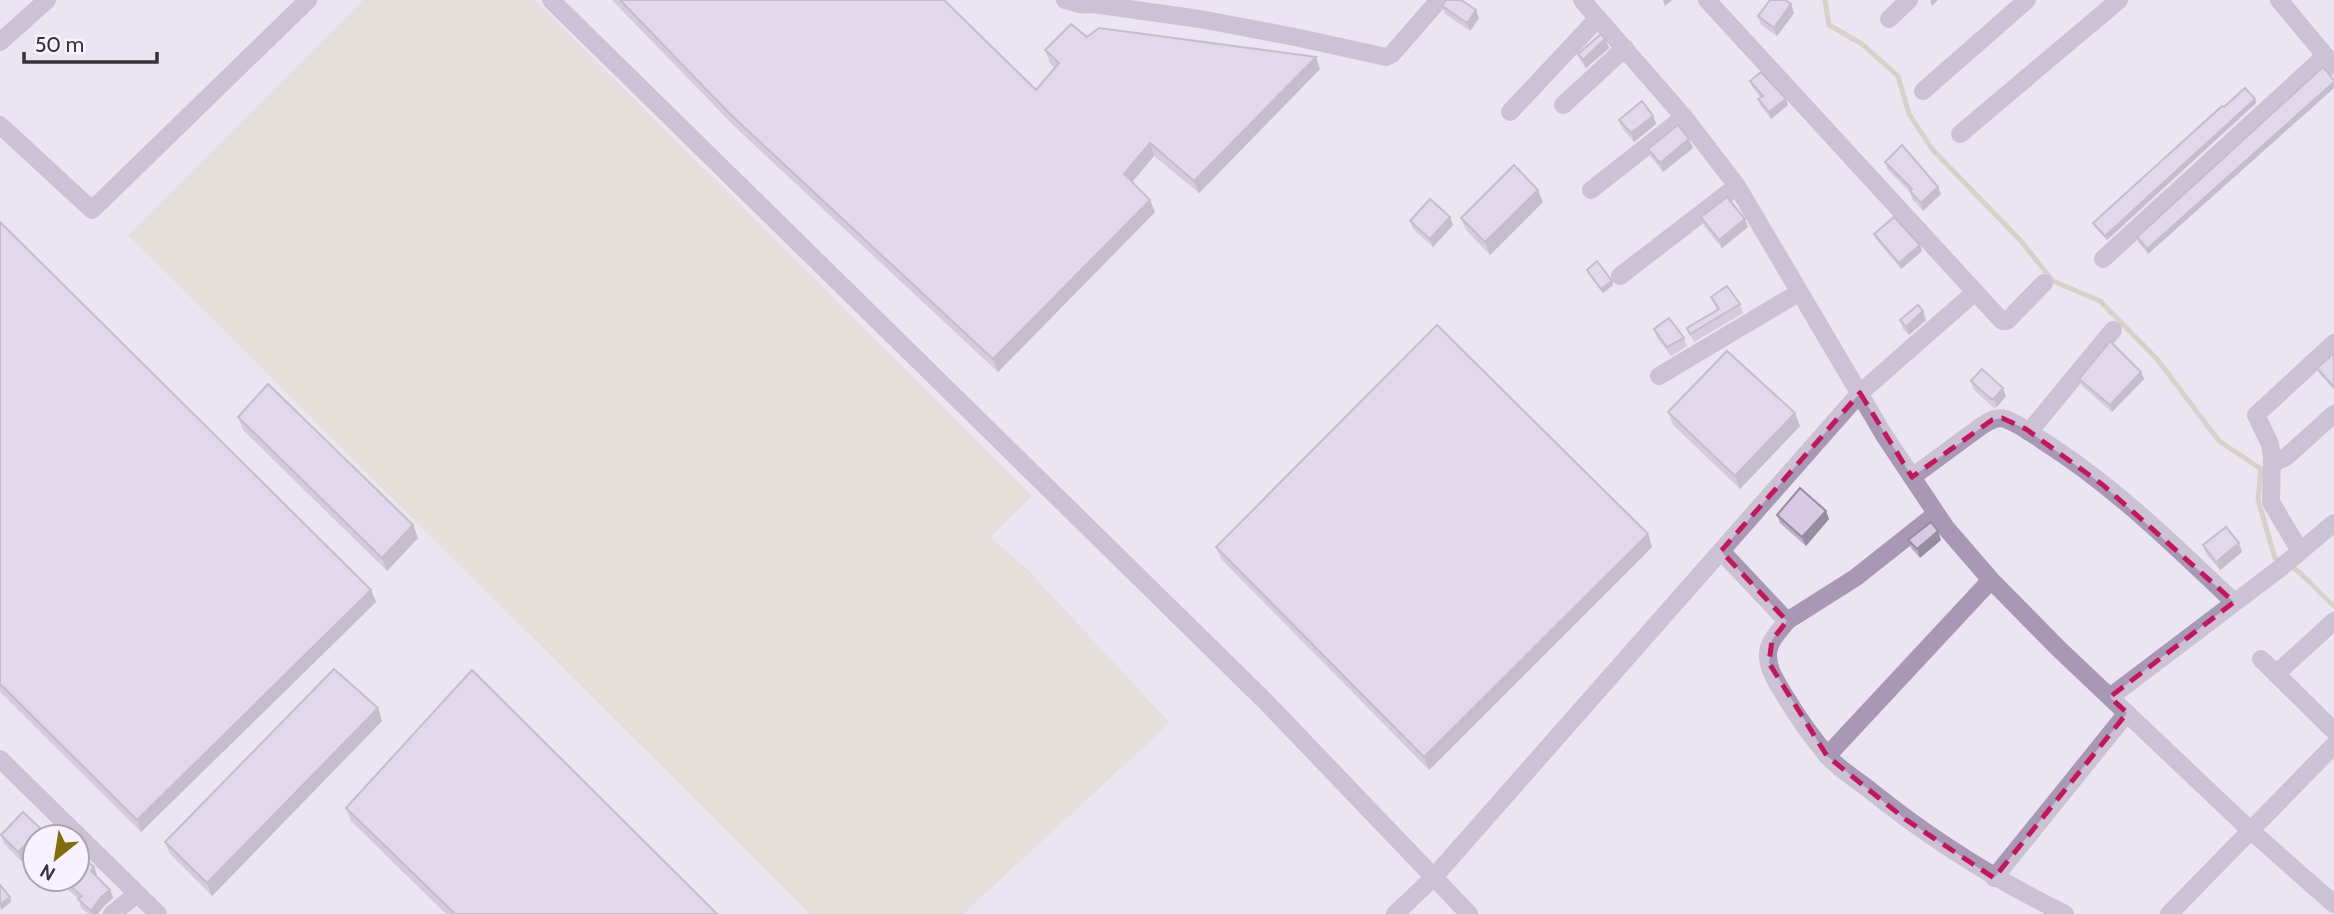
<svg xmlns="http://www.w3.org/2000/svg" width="2334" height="914" viewBox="0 0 2334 914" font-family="Cabin,sans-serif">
	<rect width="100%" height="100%" fill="#ebe4f1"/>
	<!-- green -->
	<polygon fill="#ddd9c3" points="363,0 535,0 1032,496 990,537 1028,570 1170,723 963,914 810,914 128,235"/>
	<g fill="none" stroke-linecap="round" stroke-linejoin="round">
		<!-- stream -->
		<g stroke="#c0ba9c" stroke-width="5">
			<polyline points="1825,0 1829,25 1862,44 1898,76 1909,114 1932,149 2021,241 2053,281 2100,301 2157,359 2219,441 2261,469 2258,500 2275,558 2282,561"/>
			<path d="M2290,566c15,8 29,28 44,40"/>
		</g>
		<!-- minor -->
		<g stroke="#a898b6" stroke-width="18">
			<polyline points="551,0 1265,701 1469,914"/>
			<path d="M1065,0c12,4 23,8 33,0"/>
			<polyline points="1582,0 1684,117 1737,186 1884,435 1946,528 1991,580 2059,649 2249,829 2334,904"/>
			<polyline points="1707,0 2002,321 2007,321 2044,283"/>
			<polyline points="2279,0 2334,66"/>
			<polyline points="1093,4 1200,19 1295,37 1386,57 1392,54 1439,0"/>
			<polyline points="1889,19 1909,0"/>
			<polyline points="0,42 47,0"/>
			<polyline points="1923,91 2027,0"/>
			<polyline points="1563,105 1625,48"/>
			<polyline points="1510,112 1598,18"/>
			<polyline points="0,125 92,210 308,0"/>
			<polyline points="1960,134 2119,0"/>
			<polyline points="1591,190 1684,117"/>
			<polyline points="2103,259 2325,56"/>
			<polyline points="1620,276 1737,186"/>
			<polyline points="1659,376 1798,293"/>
			<polyline points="2029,432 2113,330"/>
			<polyline points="2273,463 2286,457 2334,414"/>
			<path d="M1912,477l68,-50c8,-5 16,-11 25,-8 15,5 29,16 41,24 69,44 129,103 188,159"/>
			<path d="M1721,551l66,70c-7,10 -18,19 -19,32 -1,18 12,34 20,48 11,18 24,36 38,53 11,14 30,25 45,37 62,50 123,88 194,123"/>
			<polyline points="2300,551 2271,502 2272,456 2270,444 2256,415 2334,343"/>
			<polyline points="1787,621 1855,578 1936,514"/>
			<polyline points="2261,659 2334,731"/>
			<polyline points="2276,674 2334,621"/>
			<polyline points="2110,697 2279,569 2334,523"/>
			<polyline points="1827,756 1991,580"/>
			<polyline points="0,759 158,914"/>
			<polyline points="1994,878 2127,713"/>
			<polyline points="112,914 137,894"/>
			<polyline points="1395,914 1433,878 1860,393 1975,292"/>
			<polyline points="2169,914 2334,745"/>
		</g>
	</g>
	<!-- wall -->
	<g fill="#baadc5">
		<polygon points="612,0 944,0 1036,90 1055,68 1050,63 1045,50 1087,37 1320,69 1199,193 1154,156 1132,182 1155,212 998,372 735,127"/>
		<polygon points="1442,6 1479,18 1470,31 1445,14"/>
		<polygon points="1794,13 1777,36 1761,25 1758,16"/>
		<polygon points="1605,39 1609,48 1586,68 1581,62 1578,54"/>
		<polygon points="2334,80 2334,88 2148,254 2138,242 2137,237"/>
		<polygon points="1750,81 1788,105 1771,119 1761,106 1758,99 1761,98 1753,88"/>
		<polygon points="2256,103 2107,240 2095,227 2093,223 2224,107"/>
		<polygon points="1653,116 1656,124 1634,142 1622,128 1619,120"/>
		<polygon points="1693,148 1663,172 1651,157 1648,149"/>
		<polygon points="1885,162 1938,187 1941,194 1923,211 1912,199 1910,192 1887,169"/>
		<polygon points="1543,202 1490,255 1466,230 1461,218"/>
		<polygon points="1701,217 1748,227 1722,248 1704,226"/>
		<polygon points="1410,221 1453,225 1433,247 1413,229"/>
		<polygon points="0,222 371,590 376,602 141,832 0,692"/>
		<polygon points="1874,234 1920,245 1922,251 1901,269 1876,239"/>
		<polygon points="1587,270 1613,285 1603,293 1588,274"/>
		<polygon points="1711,297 1740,304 1743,313 1694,342 1687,328 1717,310"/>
		<polygon points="1900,320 1926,320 1909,335 1903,329"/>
		<polygon points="1654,329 1684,338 1687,346 1671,356 1657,338"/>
		<polygon points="2334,353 2334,390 2319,373 2317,368"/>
		<polygon points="2141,372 2144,379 2112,412 2082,386 2079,379"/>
		<polygon points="1971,381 2006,396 1997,407 1994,408 1974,390"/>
		<polygon points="1668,412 1800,426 1740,489 1673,425"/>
		<polygon points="238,417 418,538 387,571 243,430"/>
		<polygon points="1826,511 1829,519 1806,546 1780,523 1777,515"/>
		<polygon points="1648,534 1652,547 1429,770 1221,559 1216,547"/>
		<polygon points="1908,540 1941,540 1920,558 1911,548"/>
		<polygon points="2203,545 2242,552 2220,570 2206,554"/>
		<polygon points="378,708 382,721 212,896 170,854 165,842"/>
		<polygon points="346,808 717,914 446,914 351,821"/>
		<polygon points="1,835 35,837 35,847 21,861 4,844"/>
		<polygon points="97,875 96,876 110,890 113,898 104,906 98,914 88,914 81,908 79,899 63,886 60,879 77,879"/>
	</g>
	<!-- shaded-wall -->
	<g fill="#978da0">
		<polygon points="1663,0 1672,0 1665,6"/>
		<polygon points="1932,0 1938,0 1932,6 1930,1"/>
		<polygon points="1791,4 1794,13 1777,36 1774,28"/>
		<polygon points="1476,10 1479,18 1470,31 1467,23"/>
		<polygon points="1605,39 1609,48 1586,68 1583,60"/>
		<polygon points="1316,57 1320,69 1199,193 1194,181"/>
		<polygon points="2334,82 2334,88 2148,254 2147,249"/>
		<polygon points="1786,99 1788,105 1771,119 1769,112"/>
		<polygon points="2255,99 2256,103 2107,240 2105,236"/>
		<polygon points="1653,116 1656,124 1634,142 1631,133"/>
		<polygon points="1689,139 1693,148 1663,172 1660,163"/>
		<polygon points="1150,143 1154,156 1128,187 1124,174"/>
		<polygon points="1938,187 1941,194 1923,211 1921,203"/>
		<polygon points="1538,190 1543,202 1490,255 1485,242"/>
		<polygon points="1150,200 1155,212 998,372 993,359"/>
		<polygon points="1450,217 1453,225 1433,247 1430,239"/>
		<polygon points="1745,219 1748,227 1722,248 1719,240"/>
		<polygon points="1920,245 1922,251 1901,269 1899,263"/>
		<polygon points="1612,281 1613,285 1603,293 1601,289"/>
		<polygon points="1923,311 1926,320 1909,335 1906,327"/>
		<polygon points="2141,372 2144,379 2112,412 2110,405"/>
		<polygon points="2003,388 2006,396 1997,407 1994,399"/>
		<polygon points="1795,413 1800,426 1740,489 1735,476"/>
		<polygon points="1826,511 1829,519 1806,546 1802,537"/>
		<polygon points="413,525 418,538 387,571 382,558"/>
		<polygon points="1938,531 1941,540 1920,558 1917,549"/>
		<polygon points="1648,534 1652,547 1429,770 1424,757"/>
		<polygon points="2239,543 2242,552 2220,570 2216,562"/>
		<polygon points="371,590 376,602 141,832 137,820"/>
		<polygon points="378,708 382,721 212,896 207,883"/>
		<polygon points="41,829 44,837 35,837 35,847 21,861 18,852"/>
		<polygon points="94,867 97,875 94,880 91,871"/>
		<polygon points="110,890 113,898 104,906 98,914 92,914 91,911 101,897"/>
		<polygon points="10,897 11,902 1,910 0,905"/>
	</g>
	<!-- building -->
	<g fill="#d8c9e5" stroke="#978da0" stroke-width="2">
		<polygon points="620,0 944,0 1036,90 1059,63 1045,50 1071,24 1087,37 1099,28 1316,57 1194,181 1150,143 1124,174 1150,200 993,359 730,114"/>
		<polygon points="1446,0 1461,0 1476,10 1467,23 1442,6"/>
		<polygon points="1770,0 1785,0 1791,4 1774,28 1758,16"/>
		<polygon points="1601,34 1605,39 1583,60 1578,54"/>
		<polygon points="2323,67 2334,80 2334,82 2147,249 2137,237"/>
		<polygon points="1761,72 1786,99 1769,112 1758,99 1763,96 1750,81"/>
		<polygon points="2245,88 2255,99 2105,236 2093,223 2222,106 2224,107"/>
		<polygon points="1642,101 1653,116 1631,133 1619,120"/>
		<polygon points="1678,125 1689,139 1660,163 1648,149"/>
		<polygon points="1902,145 1938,187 1921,203 1910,191 1912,189 1885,162"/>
		<polygon points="1514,165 1538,190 1485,242 1461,218"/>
		<polygon points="1727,197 1745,219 1719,240 1701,217"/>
		<polygon points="1430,199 1450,217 1430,239 1410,221"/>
		<polygon points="1894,217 1920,245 1899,263 1874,234"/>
		<polygon points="0,222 371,590 137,820 0,684"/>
		<polygon points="1597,261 1612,281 1601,289 1587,270"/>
		<polygon points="1727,286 1740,304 1690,334 1687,328 1719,309 1711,297"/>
		<polygon points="1918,305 1923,311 1906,327 1900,320"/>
		<polygon points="1669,318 1684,338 1667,347 1654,329"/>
		<polygon points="1437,325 1648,534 1424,757 1216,547"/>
		<polygon points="2110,341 2141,372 2110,405 2079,379"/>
		<polygon points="1727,351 1795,413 1735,476 1668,412"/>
		<polygon points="2334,353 2334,387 2317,368"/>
		<polygon points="1982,369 2003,388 1994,399 1991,399 1971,381"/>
		<polygon points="268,384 413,525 382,558 238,417"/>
		<polygon points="1800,488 1826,511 1802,537 1777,515"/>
		<polygon points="1931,522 1938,531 1917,549 1908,540"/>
		<polygon points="2226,527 2239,543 2216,562 2203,545"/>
		<polygon points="334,669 378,708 207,883 165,842"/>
		<polygon points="472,670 717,914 455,914 346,808"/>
		<polygon points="23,812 41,829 18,852 1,835"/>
		<polygon points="78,854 94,867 91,871 110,890 101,897 91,911 78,899 82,896 61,879 77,879 77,856"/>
		<polygon points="0,885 10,897 0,905"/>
	</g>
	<!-- marked area -->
	<path d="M0 0H2334V914H0ZM1860,393l52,84 80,-57 10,-2 24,11 77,56 131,117 -124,95 17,16 -133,165 -89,-59 -78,-63 -58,-93 3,-23 15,-19 -66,-70z" fill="#ebe4f1" fill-opacity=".55" fill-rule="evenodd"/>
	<path fill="none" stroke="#c2185b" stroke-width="5" stroke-dasharray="14 9" stroke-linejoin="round" d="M1860,393l52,84 80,-57 10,-2 24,11 77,56 131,117 -124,95 17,16 -133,165 -89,-59 -78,-63 -58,-93 3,-23 15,-19 -66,-70z"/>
	<!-- north arrow -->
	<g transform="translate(56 858) rotate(210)"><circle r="33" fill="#f8f1ff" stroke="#aaa5af" stroke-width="2"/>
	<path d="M0-5L12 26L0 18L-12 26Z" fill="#7f6e0b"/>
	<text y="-10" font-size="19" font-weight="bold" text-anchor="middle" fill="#363338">N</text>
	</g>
	<!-- scale -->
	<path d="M24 52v10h133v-10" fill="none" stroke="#363338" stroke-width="3.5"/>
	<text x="35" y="52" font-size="21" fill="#363338" stroke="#f8f1ff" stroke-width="5" paint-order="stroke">50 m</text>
</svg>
